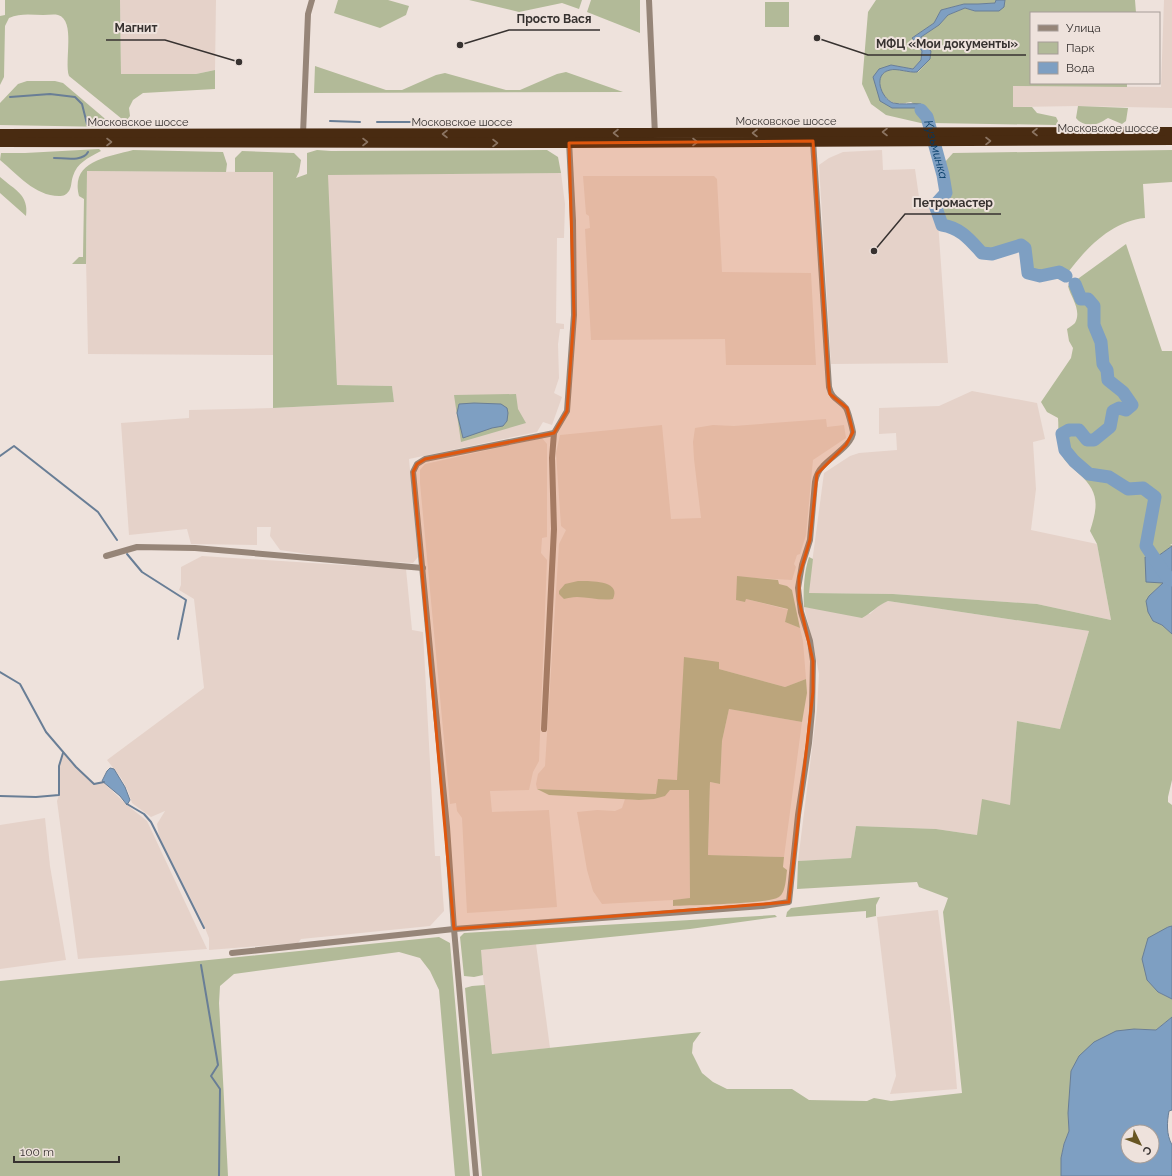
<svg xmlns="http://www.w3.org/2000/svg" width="1172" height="1176" viewBox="0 0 1172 1176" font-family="Raleway,sans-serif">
	<rect width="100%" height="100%" fill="#eee2dc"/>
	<!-- built -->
	<g fill="#e5d2c9">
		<polygon points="120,0 216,0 215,70 196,74 121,74"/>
		<polygon points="1164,0 1172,0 1172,108 1078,106 1013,107 1013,86 1161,87"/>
		<polygon points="882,150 883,170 915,169 919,197 932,205 938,222 948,363 831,364 819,165 829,158 843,152"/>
		<polygon points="87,171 273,172 273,355 88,354 86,258 87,224"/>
		<polygon points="561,173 565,204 564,238 557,238 556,323 564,324 564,329 560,329 558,344 559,378 554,393 562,397 552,425 543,422 537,432 409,459 418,557 413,563 341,559 280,550 270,536 271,527 257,527 257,545 191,544 187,529 129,535 121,423 189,418 189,410 273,408 394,402 392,386 337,385 327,174"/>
		<polygon points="583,176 714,176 717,179 722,272 811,273 816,365 726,365 725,339 591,340 585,229 590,228 589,216 586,214"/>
		<polygon points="972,391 1037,403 1045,439 1033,442 1036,489 1031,530 1097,544 1111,620 1037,604 893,594 808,593 824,473 850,456 859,453 897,450 896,433 879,434 879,408 939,406"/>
		<polygon points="826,419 827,427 844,425 846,438 813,460 806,535 800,554 797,555 794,564 796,567 792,580 737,577 746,599 789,610 785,622 800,628 803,641 806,679 785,687 719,669 719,662 677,780 657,794 537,789 536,784 538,774 545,766 559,544 566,530 561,526 556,453 560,435 662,425 671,519 701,518 694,459 693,442 695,428 713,425 734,426"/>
		<polygon points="542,438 547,444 547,537 542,538 541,553 547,560 539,761 533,772 529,790 490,791 492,812 549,810 557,907 467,913 462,818 457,811 456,803 450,804 420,483 420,470 425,464"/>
		<polygon points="202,556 406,569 412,630 423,632 435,856 440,856 444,911 430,926 301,939 298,943 209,950 209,938 203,923 159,836 157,824 165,811 151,817 132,803 128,791 121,778 107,760 204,688 194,599 179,590 181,585 181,567"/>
		<polygon points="888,601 1089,631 1060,729 1017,721 1010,805 977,835 936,829 856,826 851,858 798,861 817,709 819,674 813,643 804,607 870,614 879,605"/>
		<polygon points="729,709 802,722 784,857 708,855 710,782 720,784 722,741"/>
		<polygon points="63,753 76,767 94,784 102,781 127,805 147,821 207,949 78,959 57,801 59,795 59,766"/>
		<polygon points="670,790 689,790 690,899 602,904 593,891 587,870 577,812 597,810 615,811 622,808 625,799 639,800"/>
		<polygon points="45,818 50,866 66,960 0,969 0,825"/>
		<polygon points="938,910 951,1015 957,1089 890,1094 896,1076 877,917"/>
		<polygon points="536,944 550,1048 492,1054 480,950"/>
	</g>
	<!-- green -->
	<g fill="#b2ba98">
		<path d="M5,0h115l1,74h75l19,-4v19l-72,4 -10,7 -4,8 1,8 -3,4 -5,-1 -53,-43c-5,-15 7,-56 -11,-61 -4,-1 -10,0 -15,0 -11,0 -23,-2 -34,3l-4,8 -1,51 -4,8v-69l5,-1z"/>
		<polygon points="338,0 388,0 409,6 406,15 380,28 334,13"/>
		<polygon points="469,0 582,0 579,9 562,3 519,12"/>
		<polygon points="591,0 640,0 640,33 587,12"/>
		<polygon points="876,0 996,0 995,3 978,4 964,4 941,10 934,23 912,38 922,51 921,60 913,69 891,65 873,77 892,108 916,108 924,117 925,124 886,115 871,104 862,84 868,12"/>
		<path d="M1005,0h130l1,13h-105v70h96v4l-114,-1v21h19l5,6 19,4 2,4 -2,4 -124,-2 -2,-8 -19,-13c-6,1 -13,3 -19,0 -11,-5 -20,-27 -3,-32 7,-2 20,3 29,2l12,-13 1,-8 -10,-11v-3l18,-12 9,-10 17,-7 10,3z"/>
		<rect x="765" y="2" width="24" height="25"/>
		<polygon points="315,66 386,90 402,90 436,75 445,73 506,90 520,90 557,74 566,72 623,92 314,93"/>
		<polygon points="27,81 55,81 63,83 110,123 110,127 0,125 0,103 18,84"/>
		<path d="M1078,106l50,2 -2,13 -4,3 -14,-6c-4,2 -6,4 -9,5 -7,3 -18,2 -23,-5z"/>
		<path d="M99,149l2,2 -2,1c-11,6 -22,11 -26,24 -2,5 -1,10 -4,15 -3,4 -5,5 -10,5 -24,0 -42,-22 -59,-36l1,-7h24z"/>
		<path d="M133,150l90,2 4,12 -1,8 -139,-1 -1,93h-14l7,-7h4l1,-58 -5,-3c-9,-35 28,-39 54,-46z"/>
		<polygon points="317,150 331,151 547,150 558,157 561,173 328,175 337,385 392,386 394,402 273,408 273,172 235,172 235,158 242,151 294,153 301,160 299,172 296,178 307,174 307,153"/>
		<path d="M1172,150v32l-29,2 2,34c-32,3 -57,28 -76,53l-11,-3 -18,4 -5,-1c-7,-10 -1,-20 -10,-30l-10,1 -27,8 -7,-3 -7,-11 -15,-9 -15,-6 -3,-4v-9l11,-13 -7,-33 8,-9z"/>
		<path d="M0,177c15,13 29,18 26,39l-26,-23z"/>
		<path d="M1126,244l36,107h10v193l-2,1h2v1l-14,10 -13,1 18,26 -14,13 4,25 9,4 10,9v146l-4,17v5l4,3v121l-5,1 -9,65 14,7v18l-16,13 -22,-1 -66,84 1,18 -5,13 -3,14v18h-579l-17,-188 7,-2 13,-1 7,69 209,-22 -8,11 -1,10 10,20 11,9 14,7h65l17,11 58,1 7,-3 17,3 71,-8 -19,-181 5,-14 -29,-11 -2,-5 -120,7 1,-28 53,-3 5,-32 80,3 41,6 5,-36 28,6 7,-84 43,8 29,-98 -201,-30c-12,5 -15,11 -26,17l-58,-11c-1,-15 0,-35 5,-50l4,2 -4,34 84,1 144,10 74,16 -14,-76 -7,-13c8,-25 10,-39 -12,-58 -5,-5 -14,-12 -16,-18 -5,-12 -3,-25 -4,-37l-11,-6 -6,-10 30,-44 2,-10 -4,-7 -2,-12c3,-2 6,-4 8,-6 7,-13 -4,-25 -7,-37z"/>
		<polygon points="516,394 518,409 526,423 461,442 454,395"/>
		<polygon points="737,576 778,580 779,584 787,586 792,590 800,628 785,622 788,609 746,599 745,602 736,600"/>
		<path d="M578,581c12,0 44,-1 35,18 -12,2 -24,-2 -36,-2 -5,0 -9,1 -13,2l-5,-5v-3l6,-7z"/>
		<path d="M684,657l35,5v7l66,18 21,-8 1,14 -5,29 -73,-13 -7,32 -2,43 -10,-2 -2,73 76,2 -1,10 4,3c-1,7 -1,22 -8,27 -10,7 -88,8 -106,9v-6l17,-2 -1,-108h-19l-5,6 -11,3 -15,1 -90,-5 -12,-6 119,5 2,-15 19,1z"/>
		<polygon points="880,897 876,905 876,916 866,918 866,911 786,917 787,912 791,908"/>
		<polygon points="775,915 777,917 690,929 481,950 483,975 474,977 464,976 460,937 464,933"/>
		<polygon points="439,937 450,943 470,1176 455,1176 439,990 430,971 420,958 399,952 234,974 220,986 219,1003 228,1176 0,1176 0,981"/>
	</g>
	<!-- water -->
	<g fill="#7e9fc2" stroke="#697e96" fill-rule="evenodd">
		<path d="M996,0h9l-1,7 -5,4h-24l-10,-3 -17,7 -9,10 -18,12v3l5,7 5,4 -1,8 -13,13c-8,1 -20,-4 -27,-2 -18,4 -9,28 3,33 8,2 19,0 28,1l9,11 2,8 -7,1 -1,-7 -8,-9h-24l-12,-7 -7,-24 6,-8 12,-4 22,4 8,-9 1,-9 -10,-13 22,-15 7,-13 23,-6h14l17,-1z"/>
		<polygon points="474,403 501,404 507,408 508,413 507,421 503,426 492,428 463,438 457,413 459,404"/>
		<polygon points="1172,546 1172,634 1162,625 1153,621 1148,612 1146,601 1149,596 1163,583 1146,582 1145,557 1158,556"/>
		<polygon points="110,768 114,769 125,787 130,800 127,805 120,796 102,781 107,771"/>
		<polygon points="1172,926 1172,999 1158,992 1147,980 1142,959 1148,938 1168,927"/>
		<path d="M1172,1017v93l-3,1c-2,11 -3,23 3,34v31h-111v-18l3,-14 5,-13 -1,-18 3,-42 8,-15 15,-14 22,-11 18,-2 22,1zM1128,1132h24v24h-24z"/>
	</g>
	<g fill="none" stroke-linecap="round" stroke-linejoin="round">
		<!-- stream -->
		<g stroke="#697e96" stroke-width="2">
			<polyline points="10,97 50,94 75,97 82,104 87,124"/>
			<polyline points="330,121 360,122"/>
			<polyline points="377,122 445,122"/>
			<path d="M54,158c10,0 29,4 34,-6"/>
			<polyline points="0,456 14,446 98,512 117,540"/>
			<polyline points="127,554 142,572 186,600 178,639"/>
			<polyline points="0,672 20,684 46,732 76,767 94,784 104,782"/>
			<polyline points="0,796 36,797 59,795 59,766 63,753"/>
			<polyline points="127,804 144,814 151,822 204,928"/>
			<polyline points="201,965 218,1065 211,1076 220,1089 219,1176"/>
		</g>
		<!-- river -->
		<g stroke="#7e9fc2" stroke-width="13">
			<path id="s1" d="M921,110l6,7 16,58 3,18 -11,12 7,20c19,3 28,15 40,28l10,1 29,-9 4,3 3,25 12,3 19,-4 7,4"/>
			<polyline points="1075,284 1081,299 1088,299 1094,306 1094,325 1101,342 1103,364 1107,370 1108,380 1123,392 1132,405 1126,410 1119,408 1113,411 1110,427 1094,440 1087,440 1079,430 1069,430 1062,434 1065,450 1074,461 1089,474 1109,477 1128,489 1143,488 1155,497 1146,546 1165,574 1172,580"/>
		</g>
		<!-- minor -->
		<g stroke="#968578" stroke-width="6">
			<polyline points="649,0 655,135"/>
			<polyline points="303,134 308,14 312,0"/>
			<polyline points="106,556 137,547 195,548 423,568"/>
			<polyline points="544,729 554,529 552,458 554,433 567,411 574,315 573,221 569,141"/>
			<path d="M232,953l222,-24 309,-23 26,-4 9,-87 11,-72 3,-32 1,-50 -3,-20 -9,-29 -3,-24 4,-23 8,-25 5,-58c1,-6 3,-11 8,-16 8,-9 30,-22 30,-34 -1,-5 -5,-21 -7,-24 -7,-9 -14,-8 -17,-21l-16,-246"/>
			<polyline points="476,1176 454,929 447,827 413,472 417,464 425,459 554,433"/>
		</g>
		<!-- trunk -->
		<g stroke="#492b11" stroke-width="10">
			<polyline points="0,134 1172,132"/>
			<polyline points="0,142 569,143 1172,140"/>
		</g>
	</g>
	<!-- one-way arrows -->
	<defs><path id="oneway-chevron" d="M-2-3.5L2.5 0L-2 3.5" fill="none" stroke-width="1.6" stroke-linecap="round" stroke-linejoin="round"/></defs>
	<g stroke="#8b7462">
		<use href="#oneway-chevron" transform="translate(885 132) rotate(180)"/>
		<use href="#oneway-chevron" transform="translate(1035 132) rotate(-180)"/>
		<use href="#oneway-chevron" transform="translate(616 133) rotate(-180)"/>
		<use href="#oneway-chevron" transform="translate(755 133) rotate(180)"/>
		<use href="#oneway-chevron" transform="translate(445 134) rotate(180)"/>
		<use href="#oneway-chevron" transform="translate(988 141)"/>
		<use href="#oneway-chevron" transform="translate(109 142)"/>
		<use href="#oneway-chevron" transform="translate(365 142)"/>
		<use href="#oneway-chevron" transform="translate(695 142)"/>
		<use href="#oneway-chevron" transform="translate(495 143)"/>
	</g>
	<!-- marked area -->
	<path fill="#df570e" fill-opacity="0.2" stroke="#df570e" stroke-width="3" stroke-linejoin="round" d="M813,141l16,246 1,7 17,14 6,24 -7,13 -29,29 -7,66 -11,37v23l14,61v31l-24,210 -335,27 -41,-457 4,-8 8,-5 129,-26 13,-22 7,-96 -5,-172z"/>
	<g text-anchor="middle" stroke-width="4" stroke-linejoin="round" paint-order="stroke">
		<!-- street labels -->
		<g font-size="11" fill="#373230" stroke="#eee2dc">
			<text x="786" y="125">Московское шоссе</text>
			<text x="138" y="126">Московское шоссе</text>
			<text x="462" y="126">Московское шоссе</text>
			<text x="1108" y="132">Московское шоссе</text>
		</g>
		<!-- water labels -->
		<g font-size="12" font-style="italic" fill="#013965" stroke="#eee2dc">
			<text dy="4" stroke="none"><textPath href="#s1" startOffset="43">Кузьминка</textPath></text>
		</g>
	</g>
	<!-- callouts -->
	<path fill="none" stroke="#373230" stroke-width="1.5" d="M460 45L509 30H600M239 62L165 40H106M817 38L868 55H1026M874 251L905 214H1001"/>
	<g fill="#373230" stroke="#eee2dc" stroke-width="1.5">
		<circle cx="460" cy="45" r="4"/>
		<circle cx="239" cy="62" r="4"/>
		<circle cx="817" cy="38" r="4"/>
		<circle cx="874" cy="251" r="4"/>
	</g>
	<g font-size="12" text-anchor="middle" font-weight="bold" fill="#373230" stroke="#eee2dc" stroke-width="4" stroke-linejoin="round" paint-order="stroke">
		<text x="554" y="23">Просто Вася</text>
		<text x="136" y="32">Магнит</text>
		<text x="947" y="48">МФЦ «Мои документы»</text>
		<text x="953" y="207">Петромастер</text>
	</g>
	<!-- legend -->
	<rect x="1030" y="12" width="130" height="72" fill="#eee2dc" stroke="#a59c97"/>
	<rect x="1038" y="25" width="20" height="6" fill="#968578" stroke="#a59c97"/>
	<text x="1066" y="32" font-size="12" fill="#373230">Улица</text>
	<rect x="1038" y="42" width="20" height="12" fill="#b2ba98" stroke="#a59c97"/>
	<text x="1066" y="52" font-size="12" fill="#373230">Парк</text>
	<rect x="1038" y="62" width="20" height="12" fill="#7e9fc2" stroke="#a59c97"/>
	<text x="1066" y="72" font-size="12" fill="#373230">Вода</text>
	<!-- north arrow -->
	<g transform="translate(1140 1144) rotate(133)"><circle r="19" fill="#eee2dc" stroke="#a59c97"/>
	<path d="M0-3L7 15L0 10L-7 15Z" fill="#675523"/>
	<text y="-6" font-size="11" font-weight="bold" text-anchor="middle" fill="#373230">С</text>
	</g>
	<!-- scale -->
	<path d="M14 1156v6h105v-6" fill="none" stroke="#373230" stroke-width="2"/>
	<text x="20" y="1156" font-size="12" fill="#373230" stroke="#eee2dc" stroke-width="3" paint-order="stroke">100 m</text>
</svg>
